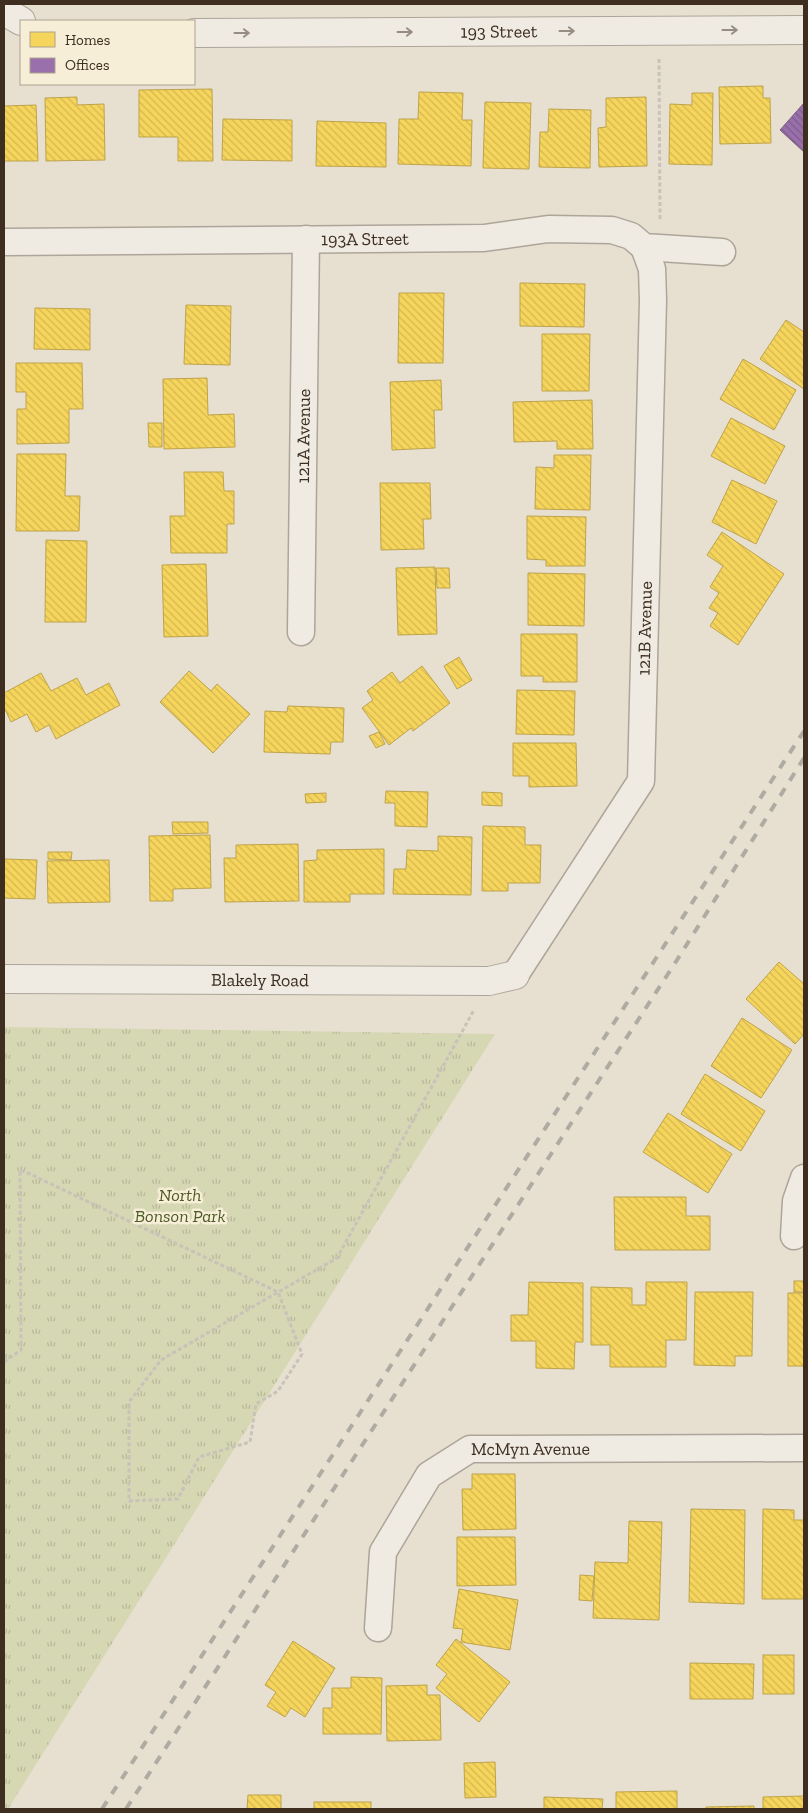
<svg xmlns="http://www.w3.org/2000/svg" width="808" height="1813" viewBox="0 0 808 1813" font-family="'Zilla Slab',serif">
	<defs>
		<pattern id="grass-tufts" width="24" height="20" patternUnits="userSpaceOnUse" patternTransform="scale(1.25)"><rect width="24" height="20" fill="#d6d7b3"/><path d="M3 7l-1-3M5 7V3M7 7l1-3M15 17l-1-3M17 17v-4M19 17l1-3" fill="none" stroke="#b9b99a"/></pattern>
		<pattern id="homes-back-hatch" width="6" height="6" patternUnits="userSpaceOnUse" patternTransform="scale(1.25)"><rect width="6" height="6" fill="#f6d55c"/><path d="M-1 5l2 2M0 0l6 6M5-1l2 2" fill="none" stroke="#d4b750"/></pattern>
		<pattern id="offices-back-hatch" width="6" height="6" patternUnits="userSpaceOnUse" patternTransform="scale(1.25)"><rect width="6" height="6" fill="#9970ab"/><path d="M-1 5l2 2M0 0l6 6M5-1l2 2" fill="none" stroke="#7e5c8b"/></pattern>
	</defs>
	<rect width="100%" height="100%" fill="#e7e0d1"/>
	<!-- grass -->
	<polygon fill="url(#grass-tufts)" points="4,1027 495,1034 8,1809 4,1809"/>
	<!-- homes -->
	<g fill="url(#homes-back-hatch)" stroke="#bea34a">
		<polygon points="763,86 763,98 770,98 771,143 720,144 719,87"/>
		<polygon points="212,89 213,161 178,161 178,137 139,137 139,90"/>
		<polygon points="419,92 463,93 462,120 472,120 471,166 398,164 399,119 418,119"/>
		<polygon points="692,93 713,93 712,165 669,164 670,104 692,105"/>
		<polygon points="77,97 77,105 104,104 105,160 46,161 45,98"/>
		<polygon points="646,97 647,166 599,167 598,128 606,127 606,98"/>
		<polygon points="485,102 531,103 529,169 483,168"/>
		<polygon points="36,105 38,161 4,161 4,106"/>
		<polygon points="549,109 591,110 590,168 539,167 540,132 548,132"/>
		<polygon points="223,119 292,120 292,161 222,160"/>
		<polygon points="317,121 386,123 386,167 316,166"/>
		<polygon points="520,283 585,284 584,327 520,326"/>
		<polygon points="399,293 444,293 443,363 398,363"/>
		<polygon points="186,305 231,306 230,365 184,364"/>
		<polygon points="35,308 90,309 90,350 34,349"/>
		<polygon points="786,320 804,332 804,389 760,359"/>
		<polygon points="542,334 590,334 589,391 542,391"/>
		<polygon points="743,359 796,390 774,430 720,399"/>
		<polygon points="16,363 82,363 83,409 69,409 69,443 17,444 17,409 26,409 26,392 16,392"/>
		<polygon points="207,378 208,415 234,414 235,447 164,449 163,379"/>
		<polygon points="441,380 442,410 434,410 435,448 392,450 390,382"/>
		<polygon points="592,400 593,449 557,449 557,441 514,442 513,402"/>
		<polygon points="731,418 785,446 765,484 711,456"/>
		<polygon points="148,423 162,423 162,447 149,447"/>
		<polygon points="17,454 66,454 65,496 80,496 79,531 16,531"/>
		<polygon points="554,455 591,455 590,510 535,509 536,467 554,468"/>
		<polygon points="184,472 223,472 224,491 234,491 234,524 227,524 227,553 171,553 170,516 185,516"/>
		<polygon points="732,480 777,501 756,544 712,522"/>
		<polygon points="380,483 430,483 431,519 423,519 424,549 381,550"/>
		<polygon points="527,516 586,517 585,566 546,566 546,560 527,559"/>
		<polygon points="722,532 784,574 738,645 710,626 718,613 709,608 719,593 710,587 723,566 707,555"/>
		<polygon points="46,540 87,541 86,622 45,622"/>
		<polygon points="206,564 208,636 164,637 162,565"/>
		<polygon points="435,567 437,634 398,635 396,568"/>
		<polygon points="436,568 449,568 450,588 437,588"/>
		<polygon points="528,573 585,574 584,626 528,625"/>
		<polygon points="521,634 577,634 577,682 543,682 543,676 521,676"/>
		<polygon points="459,657 472,680 457,689 444,666"/>
		<polygon points="422,666 450,703 413,731 411,728 389,745 362,708 373,700 367,691 392,672 400,683"/>
		<polygon points="189,671 211,691 217,684 250,714 213,753 160,702"/>
		<polygon points="41,673 51,691 77,678 86,695 109,683 120,705 56,739 49,725 36,732 27,714 11,722 4,707 4,693"/>
		<polygon points="517,690 575,691 574,735 516,734"/>
		<polygon points="288,706 344,708 343,742 331,742 330,754 264,752 265,711 287,712"/>
		<polygon points="379,732 385,744 376,748 369,736"/>
		<polygon points="513,743 576,743 577,786 529,787 529,776 513,776"/>
		<polygon points="386,791 428,792 427,827 395,826 395,803 385,803"/>
		<polygon points="482,792 502,793 502,806 482,805"/>
		<polygon points="326,793 326,802 306,803 305,794"/>
		<polygon points="172,822 208,822 208,833 173,834"/>
		<polygon points="483,826 525,827 525,845 541,845 540,883 508,883 508,891 482,891"/>
		<polygon points="210,835 211,888 173,889 173,901 150,901 149,836"/>
		<polygon points="438,836 472,837 471,895 393,894 394,869 406,869 407,850 438,851"/>
		<polygon points="298,844 299,901 225,902 224,858 236,858 236,845"/>
		<polygon points="384,849 384,894 350,894 350,902 304,902 304,861 317,860 317,850"/>
		<polygon points="48,852 72,852 71,860 48,859"/>
		<polygon points="4,859 37,860 35,899 4,898"/>
		<polygon points="109,860 110,902 48,903 47,861"/>
		<polygon points="779,962 804,984 804,1034 795,1044 746,999"/>
		<polygon points="742,1018 792,1050 761,1098 711,1066"/>
		<polygon points="705,1074 765,1111 741,1151 681,1114"/>
		<polygon points="668,1113 732,1154 708,1193 643,1152"/>
		<polygon points="614,1197 686,1197 686,1216 710,1216 710,1250 615,1250"/>
		<rect x="794" y="1281" width="10" height="11"/>
		<polygon points="529,1282 583,1283 583,1342 575,1342 574,1369 536,1368 536,1341 511,1341 511,1315 528,1315"/>
		<polygon points="646,1282 687,1282 686,1340 666,1340 666,1367 610,1367 610,1345 591,1345 591,1287 632,1288 632,1305 646,1305"/>
		<polygon points="695,1292 753,1292 752,1356 735,1356 735,1366 694,1365"/>
		<rect x="788" y="1293" width="16" height="73"/>
		<polygon points="472,1474 515,1474 516,1529 463,1530 462,1489 472,1489"/>
		<polygon points="691,1509 745,1510 744,1604 689,1602"/>
		<polygon points="763,1509 794,1510 794,1520 804,1520 804,1599 762,1599"/>
		<polygon points="629,1521 662,1522 659,1620 593,1618 595,1562 628,1563"/>
		<polygon points="457,1537 515,1537 516,1585 457,1586"/>
		<polygon points="580,1575 594,1576 592,1601 579,1600"/>
		<polygon points="459,1589 518,1600 510,1650 461,1642 463,1629 453,1628"/>
		<polygon points="456,1639 510,1682 479,1722 436,1688 447,1674 436,1665"/>
		<polygon points="293,1641 335,1668 305,1717 291,1708 285,1717 267,1706 276,1692 265,1685"/>
		<rect x="763" y="1655" width="31" height="39"/>
		<polygon points="690,1663 754,1664 753,1699 690,1699"/>
		<polygon points="351,1677 382,1678 381,1734 323,1734 323,1708 332,1708 332,1688 351,1688"/>
		<polygon points="427,1685 427,1695 440,1695 441,1740 387,1741 386,1686"/>
		<polygon points="495,1762 496,1797 465,1798 464,1763"/>
		<polygon points="677,1791 677,1809 616,1809 616,1792"/>
		<polygon points="248,1795 281,1795 281,1809 247,1809"/>
		<polygon points="804,1796 804,1809 763,1809 763,1797"/>
		<polygon points="544,1797 603,1799 602,1809 544,1809"/>
		<rect x="314" y="1802" width="57" height="7"/>
		<polygon points="754,1806 754,1809 706,1809 706,1807"/>
	</g>
	<!-- offices -->
	<polygon fill="url(#offices-back-hatch)" stroke="#7d5c81" points="804,103 804,152 780,130"/>
	<g fill="none" stroke-linecap="round" stroke-linejoin="round">
		<!-- minor casing -->
		<g stroke="#ada599" stroke-width="29">
			<g id="minor">
				<path id="s1" d="M4,242l480,-4 64,-9 64,1 19,6 13,11 78,5"/>
				<path id="s2" d="M301,632l5,-393"/>
				<path id="s3" d="M515,975l126,-194 12,-481 -1,-31 -8,-22"/>
				<polyline points="794,1236 796,1201 804,1178"/>
				<path id="s4" d="M378,1628l5,-76 46,-77 41,-26 334,-1"/>
			</g>
		</g>
		<!-- tertiary casing -->
		<g stroke="#ada599" stroke-width="30">
			<g id="tertiary">
				<polyline points="4,11 21,21"/>
				<path id="s5" d="M194,33l610,-3"/>
				<path id="s6" d="M4,979l485,2 26,-6"/>
			</g>
		</g>
		<!-- path -->
		<g stroke="#c8c2b9" stroke-width="3" stroke-dasharray="4 2.5" stroke-linecap="butt">
			<polyline points="659,59 660,220"/>
			<polyline points="4,1362 21,1350 20,1170 30,1174 278,1292 302,1354 278,1391 256,1404 250,1442 199,1457 178,1499 129,1501 129,1402 161,1360 337,1258 474,1010"/>
		</g>
		<!-- minor -->
		<use href="#minor" stroke="#efebe3" stroke-width="26"/>
		<!-- tertiary -->
		<use href="#tertiary" stroke="#efebe3" stroke-width="28"/>
		<!-- rail -->
		<g stroke="#afaaa2" stroke-width="4" stroke-dasharray="9 9" stroke-linecap="butt">
			<polyline points="102,1809 804,731"/>
			<polyline points="126,1809 677,960 804,758"/>
		</g>
	</g>
	<!-- one-way arrows -->
	<defs><path id="oneway-shaft" d="M-6 0H5M1.5-3L5.5 0L1.5 3" fill="none" stroke-width="1.6" stroke-linecap="round" stroke-linejoin="round" transform="scale(1.25)"/></defs>
	<g stroke="#968c82">
		<use href="#oneway-shaft" transform="translate(730 30)"/>
		<use href="#oneway-shaft" transform="translate(567 31)"/>
		<use href="#oneway-shaft" transform="translate(405 32)"/>
		<use href="#oneway-shaft" transform="translate(242 33)"/>
	</g>
	<g text-anchor="middle" stroke-width="5" stroke-linejoin="round" paint-order="stroke">
		<!-- street labels -->
		<g font-size="18" fill="#3d2e20" stroke="#f7eed8">
			<text dy="6" stroke="none"><textPath href="#s5" startOffset="305">193 Street</textPath></text>
			<text dy="6" stroke="none"><textPath href="#s1" startOffset="361">193A Street</textPath></text>
			<text dy="6" stroke="none"><textPath href="#s2" startOffset="196">121A Avenue</textPath></text>
			<text dy="6" stroke="none"><textPath href="#s3" startOffset="384">121B Avenue</textPath></text>
			<text dy="6" stroke="none"><textPath href="#s6" startOffset="256">Blakely Road</textPath></text>
			<text dy="6" stroke="none"><textPath href="#s4" startOffset="275">McMyn Avenue</textPath></text>
		</g>
		<!-- park labels -->
		<g font-size="18" font-style="italic" fill="#4d5a26" stroke="#f7eed8">
			<text x="180" y="1201">North<tspan x="180" dy="21">Bonson Park</tspan></text>
		</g>
	</g>
	<!-- border -->
	<rect width="808" height="1813" fill="none" stroke="#3d2e20" stroke-width="10"/>
	<!-- legend -->
	<rect x="20" y="20" width="175" height="65" fill="#f7eed8" stroke="#ada18e"/>
	<rect x="30" y="32" width="25" height="15" fill="#f6d55c" stroke="#ada18e"/>
	<text x="65" y="45" font-size="15" fill="#3d2e20">Homes</text>
	<rect x="30" y="58" width="25" height="15" fill="#9970ab" stroke="#ada18e"/>
	<text x="65" y="70" font-size="15" fill="#3d2e20">Offices</text>
</svg>
